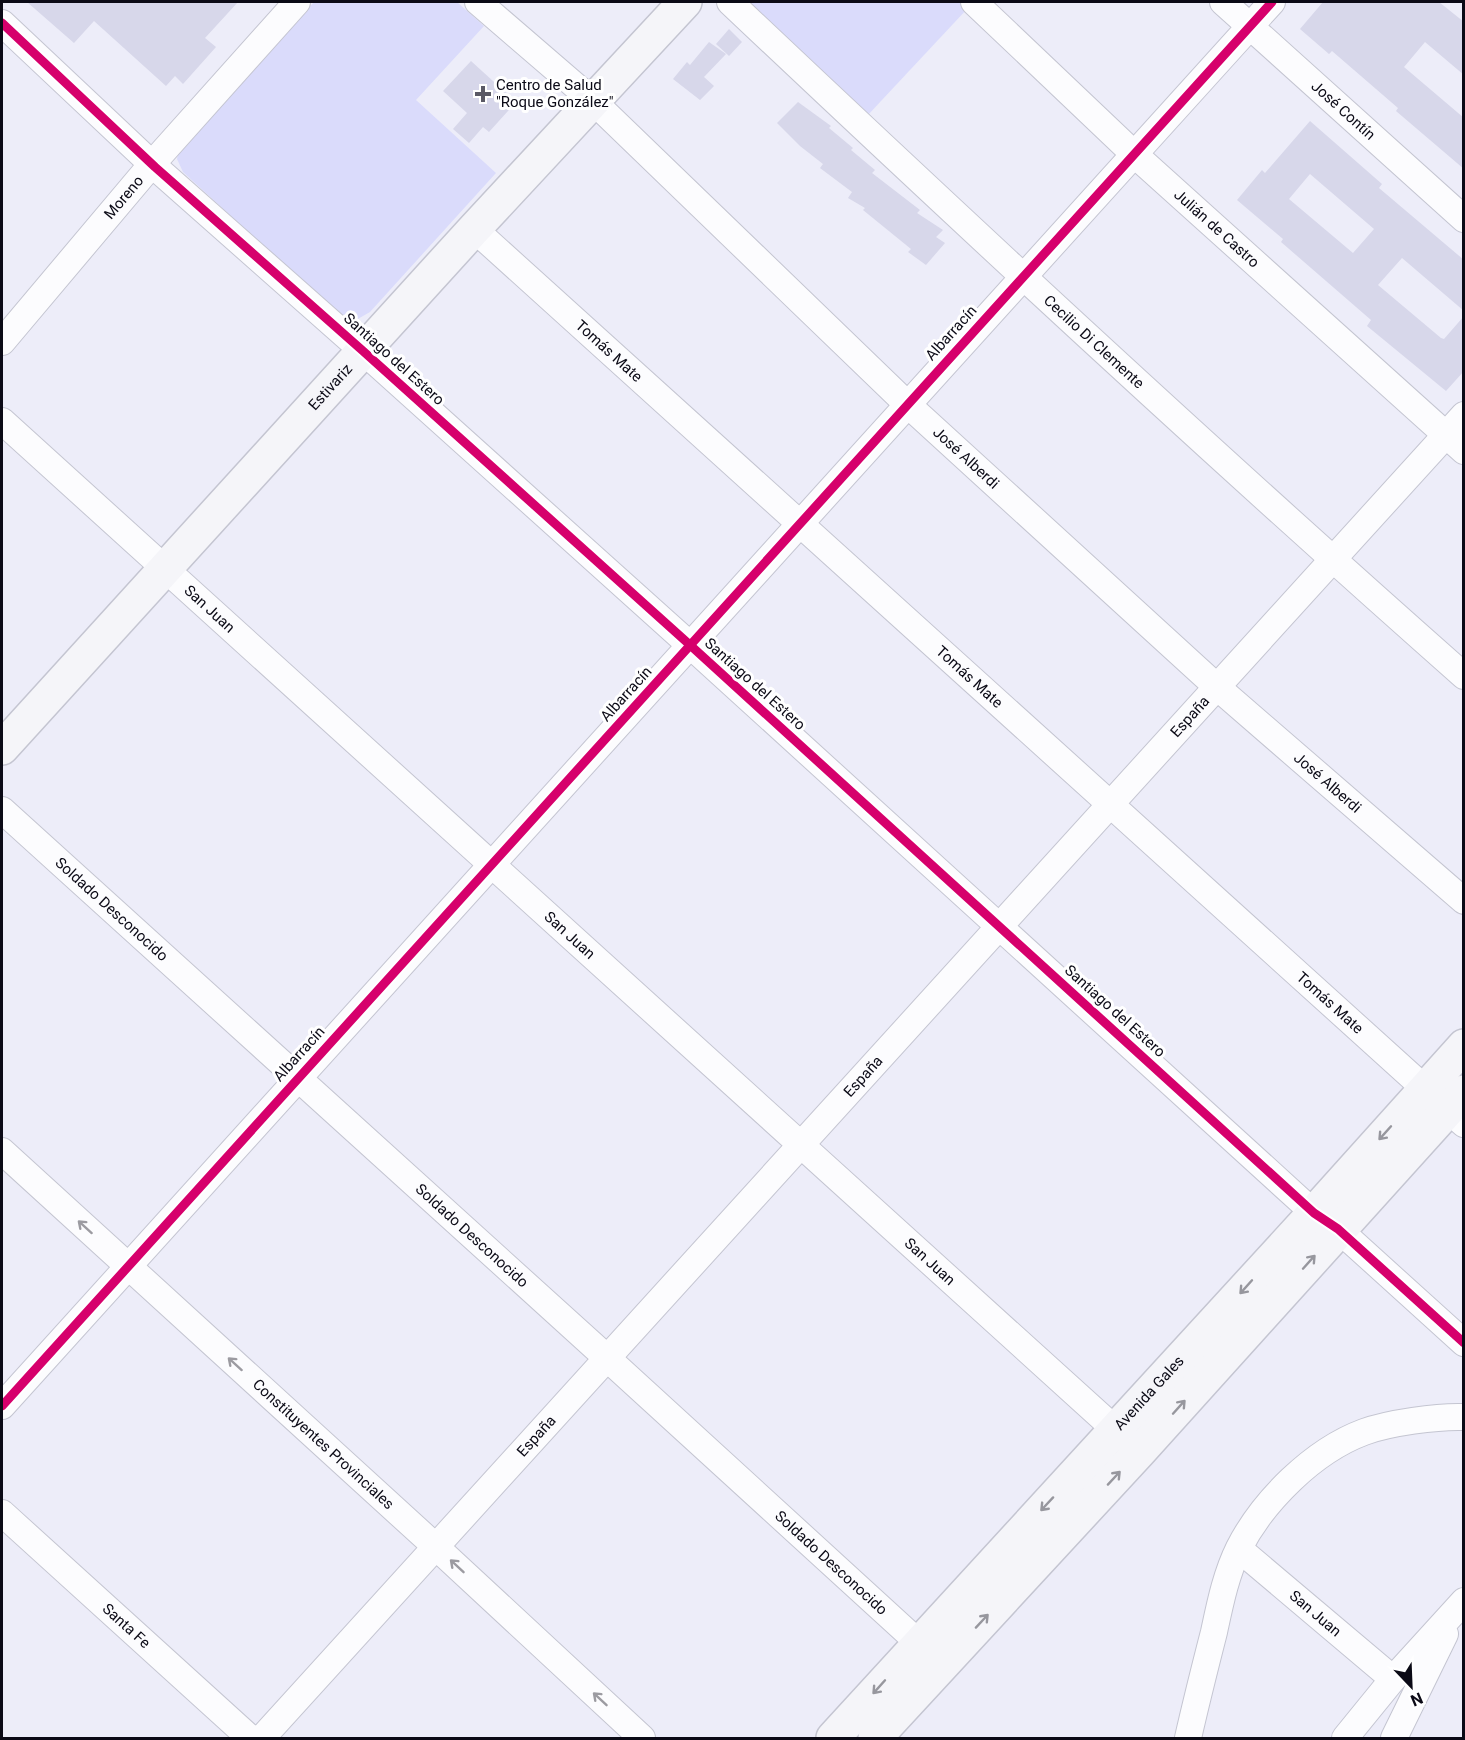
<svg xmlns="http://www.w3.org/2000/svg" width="1465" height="1740" viewBox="0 0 1465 1740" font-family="Roboto,sans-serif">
	<rect width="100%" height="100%" fill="#ededf9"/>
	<!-- green -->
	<g fill="#dadbfb">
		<polygon points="314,2 457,2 484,26 416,100 496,173 370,312 356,320 340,316 183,172 177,159 179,148"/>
		<polygon points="743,2 961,2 968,8 867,116"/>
	</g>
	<!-- building -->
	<g fill="#d7d7ea" fill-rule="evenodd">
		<polygon points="27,2 238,2 205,38 216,47 183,84 175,76 166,86 94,21 74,43"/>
		<polygon points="1323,2 1439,2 1464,22 1464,75 1425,42 1404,67 1464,118 1464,169 1396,111 1398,108 1332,51 1329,54 1300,29"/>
		<polygon points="729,29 742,42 729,56 716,44"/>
		<polygon points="709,42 726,54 704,77 714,86 700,100 673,79 687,62 690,65"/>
		<polygon points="471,61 516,102 489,132 483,127 469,143 453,129 467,113 443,91"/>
		<polygon points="798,102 831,126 829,128 853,148 851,150 875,170 872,173 920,210 917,213 943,230 936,237 945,243 926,265 908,252 911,249 863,210 865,208 848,198 852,192 820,168 823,164 800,146 777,123"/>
		<path d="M1310,121l72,63 -3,4 85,72v51l-62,-53 -24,27 63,53 3,1 20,-23v55l-18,20 -79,-65 4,-6 -90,-78 2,-3 -46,-39 25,-30 3,3zM1310,174l64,55 -21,24 -64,-54z"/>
	</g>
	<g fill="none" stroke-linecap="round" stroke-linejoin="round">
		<!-- street casing -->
		<g stroke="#c4c5d1" stroke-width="28">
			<g id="street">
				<path id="s1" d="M478,2l115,99 314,303 310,283 247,214"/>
				<path id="s2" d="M730,2c241,228 485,454 734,674"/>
				<path id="s3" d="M974,2l160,152 330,297"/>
				<path id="s4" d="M1223,2l241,217"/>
				<polyline points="2,23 155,167 363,351 690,645 1314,1213 1338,1229 1464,1343"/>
				<path id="s5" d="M474,229l990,895"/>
				<path id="s6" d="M2,342l150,-178 145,-162"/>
				<path id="s7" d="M2,421l1127,1021"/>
				<path id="s8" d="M2,810l605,548 325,297"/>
				<path id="s9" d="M2,1151l434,396 206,191"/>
				<polyline points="2,1406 1272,2"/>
				<path id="s10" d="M2,1513l248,225"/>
				<path id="s11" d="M1239,1549l154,130"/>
				<path id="s12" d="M262,1738l1202,-1323"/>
				<path d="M1188,1738c8,-35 17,-71 26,-106 6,-28 12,-58 25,-84 24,-47 74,-97 125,-116 24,-9 74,-16 100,-15"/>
				<polyline points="1345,1738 1393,1679 1464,1601"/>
				<polyline points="1394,1738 1445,1634"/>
			</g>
		</g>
		<!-- secondary casing -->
		<g stroke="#c4c5d1" stroke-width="36">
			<g id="secondary">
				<path id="s13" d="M2,748l472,-519 211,-227"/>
				<path id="s14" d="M833,1738l481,-525 150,-167"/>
				<polyline points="875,1738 1140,1451 1464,1092"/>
			</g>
		</g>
		<!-- street -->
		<use href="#street" stroke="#fcfcfe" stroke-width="26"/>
		<!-- secondary -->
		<use href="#secondary" stroke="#f5f5f9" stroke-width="33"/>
		<!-- cycleway casing -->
		<g stroke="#fff" stroke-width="13">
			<g id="cycleway">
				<polyline points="2,23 155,167 363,351 690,645 1314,1213 1338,1229 1464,1343"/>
				<polyline points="2,1406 1272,2"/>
			</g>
		</g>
		<!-- cycleway -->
		<use href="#cycleway" stroke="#d6006c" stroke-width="9"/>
	</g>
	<!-- one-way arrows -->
	<defs><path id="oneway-shaft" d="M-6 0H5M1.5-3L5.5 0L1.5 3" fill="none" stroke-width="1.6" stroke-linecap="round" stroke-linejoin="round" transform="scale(1.5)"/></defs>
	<g stroke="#97979e">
		<use href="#oneway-shaft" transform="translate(1385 1133) rotate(132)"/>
		<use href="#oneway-shaft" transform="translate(1309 1262) rotate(-48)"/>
		<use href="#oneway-shaft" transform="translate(1246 1287) rotate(132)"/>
		<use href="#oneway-shaft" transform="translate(1179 1407) rotate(-48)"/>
		<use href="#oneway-shaft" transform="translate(1114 1478) rotate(-47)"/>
		<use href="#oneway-shaft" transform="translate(1047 1504) rotate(133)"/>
		<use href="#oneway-shaft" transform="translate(982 1621) rotate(-47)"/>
		<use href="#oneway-shaft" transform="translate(879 1687) rotate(132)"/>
	</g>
	<g stroke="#9c9ba1">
		<use href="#oneway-shaft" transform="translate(85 1227) rotate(-138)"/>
		<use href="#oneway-shaft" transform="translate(235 1364) rotate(-138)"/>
		<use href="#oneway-shaft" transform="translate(457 1566) rotate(-137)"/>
		<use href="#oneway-shaft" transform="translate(600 1699) rotate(-137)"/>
	</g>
	<!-- markers -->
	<path fill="#5a5965" stroke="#fff" stroke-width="2" d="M480 85h6v6h6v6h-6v6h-6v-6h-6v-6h6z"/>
	<g text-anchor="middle" stroke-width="6" stroke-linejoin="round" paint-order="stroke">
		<!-- poi labels -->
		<g font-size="15" fill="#0b0a16" stroke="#fff" text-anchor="start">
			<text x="496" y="90">Centro de Salud<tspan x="496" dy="17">"Roque González"</tspan></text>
		</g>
		<!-- street labels -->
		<g font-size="15" fill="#0b0a16" stroke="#fff">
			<text dy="5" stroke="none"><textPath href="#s4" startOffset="162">José Contín</textPath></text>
			<text dy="5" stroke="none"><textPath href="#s6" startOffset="189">Moreno</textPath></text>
			<text dy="5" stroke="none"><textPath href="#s3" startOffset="332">Julián de Castro</textPath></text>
			<text transform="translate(951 333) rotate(-48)" y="5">Albarracín</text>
			<text dy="5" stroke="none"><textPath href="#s2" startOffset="498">Cecilio Di Clemente</textPath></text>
			<text dy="5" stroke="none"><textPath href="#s5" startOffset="182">Tomás Mate</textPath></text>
			<text transform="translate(394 359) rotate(42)" y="5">Santiago del Estero</text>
			<text dy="5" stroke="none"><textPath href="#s13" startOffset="488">Estivariz</textPath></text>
			<text dy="5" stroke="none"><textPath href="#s1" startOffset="668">José Alberdi</textPath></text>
			<text dy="5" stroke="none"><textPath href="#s7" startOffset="280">San Juan</textPath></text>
			<text dy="5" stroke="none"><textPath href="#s5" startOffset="668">Tomás Mate</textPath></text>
			<text transform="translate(755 684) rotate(42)" y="5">Santiago del Estero</text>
			<text transform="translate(626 694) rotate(-48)" y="5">Albarracín</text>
			<text dy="5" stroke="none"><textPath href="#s12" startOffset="1380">España</textPath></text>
			<text dy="5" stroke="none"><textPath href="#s1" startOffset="1154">José Alberdi</textPath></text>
			<text dy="5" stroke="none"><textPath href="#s8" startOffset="148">Soldado Desconocido</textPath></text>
			<text dy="5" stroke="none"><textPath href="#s7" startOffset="766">San Juan</textPath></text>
			<text dy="5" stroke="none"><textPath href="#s5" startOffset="1154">Tomás Mate</textPath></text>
			<text transform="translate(1115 1011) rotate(42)" y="5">Santiago del Estero</text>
			<text transform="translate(299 1054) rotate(-48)" y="5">Albarracín</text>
			<text dy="5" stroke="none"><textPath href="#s12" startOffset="894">España</textPath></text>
			<text dy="5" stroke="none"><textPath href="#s8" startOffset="634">Soldado Desconocido</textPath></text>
			<text dy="5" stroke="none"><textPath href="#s7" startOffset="1252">San Juan</textPath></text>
			<text dy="5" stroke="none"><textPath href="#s14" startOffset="468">Avenida Gales</textPath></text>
			<text dy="5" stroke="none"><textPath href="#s12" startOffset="408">España</textPath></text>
			<text dy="5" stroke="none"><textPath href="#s9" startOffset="435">Constituyentes Provinciales</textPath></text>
			<text dy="5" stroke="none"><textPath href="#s8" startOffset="1120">Soldado Desconocido</textPath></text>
			<text dy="5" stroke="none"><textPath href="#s11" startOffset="100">San Juan</textPath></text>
			<text dy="5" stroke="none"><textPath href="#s10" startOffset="168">Santa Fe</textPath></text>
		</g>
	</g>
	<!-- border -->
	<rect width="1465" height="1740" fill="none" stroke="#0b0a16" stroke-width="6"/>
	<!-- north arrow -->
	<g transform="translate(1411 1686) rotate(157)" stroke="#ffffff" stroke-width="4.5" paint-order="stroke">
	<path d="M0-4.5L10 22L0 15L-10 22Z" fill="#0b0a16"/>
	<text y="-9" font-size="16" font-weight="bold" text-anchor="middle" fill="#0b0a16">N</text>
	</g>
</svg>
